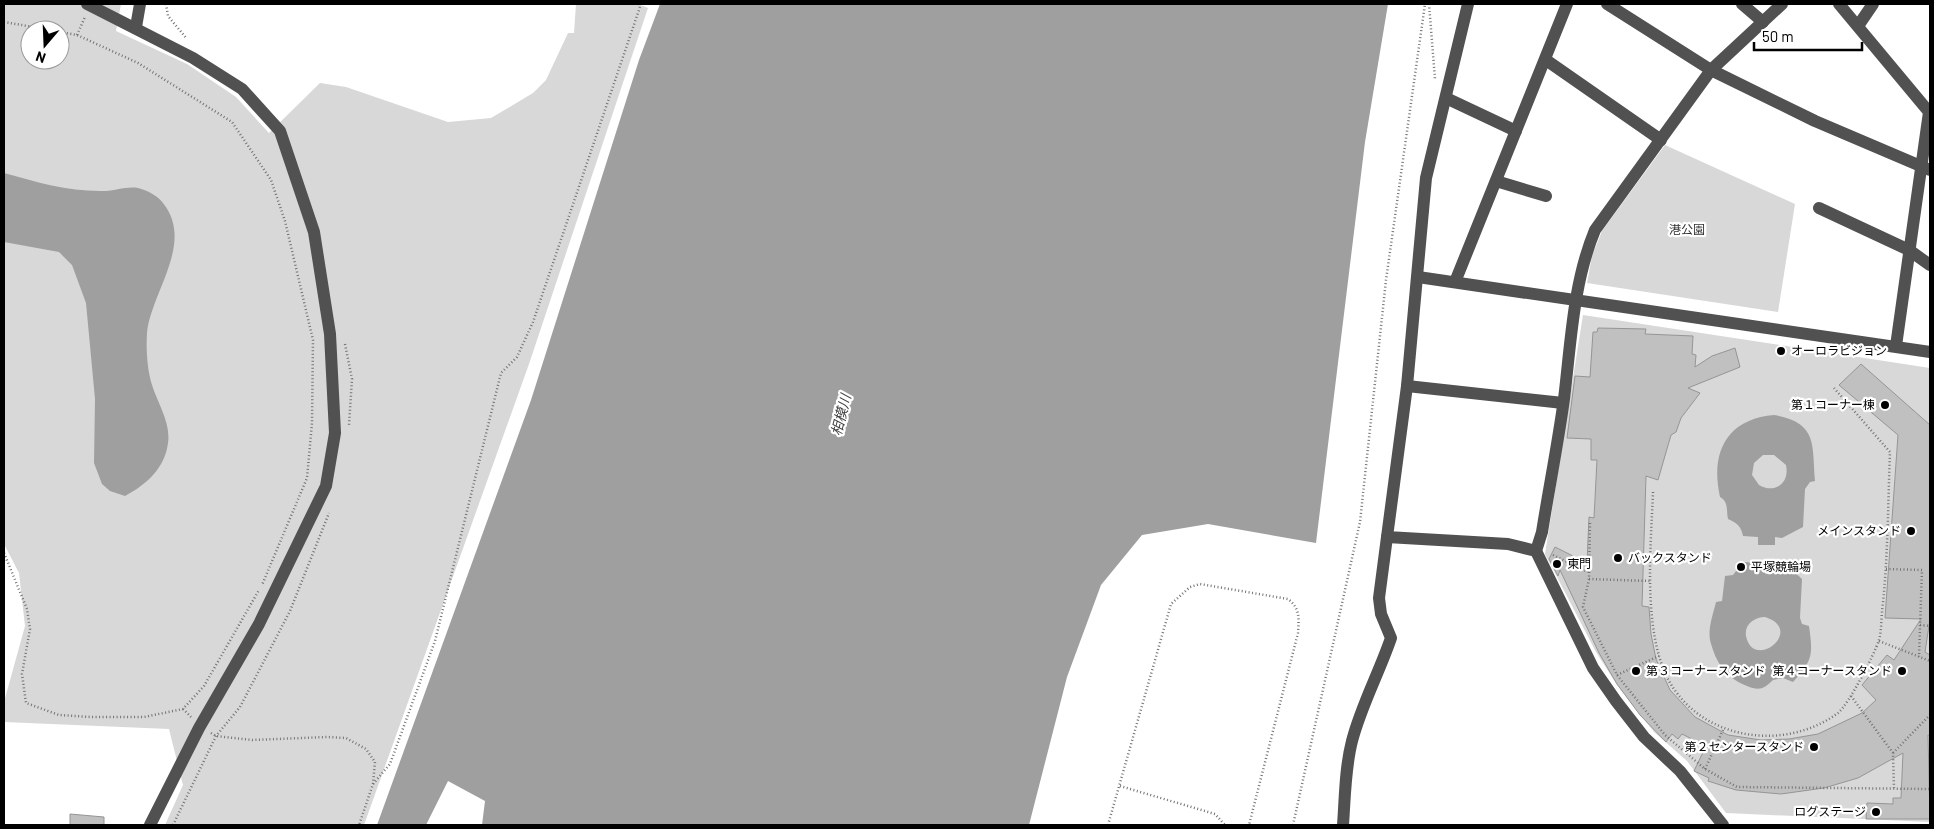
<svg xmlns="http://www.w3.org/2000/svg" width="1934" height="829" viewBox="0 0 1934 829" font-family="Barlow,'Noto Sans JP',sans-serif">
	<rect width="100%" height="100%" fill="#fff"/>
	<!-- green -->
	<g fill="#d8d8d8" fill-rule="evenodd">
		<path d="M4,4h117l-5,27 71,33 49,33 33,36 51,-50 26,4 102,35 43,-4 42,-25 13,-13 22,-47h6l2,-29h62l10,4 -119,356 -165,461h-199l18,-40 -14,-56 -165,-7v-20l21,-76 -6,-53 -15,-29zM30,30h30v30h-30z"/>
		<polygon points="1665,145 1795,204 1778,312 1587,283 1592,256 1602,231"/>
		<polygon points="1583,315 1930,368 1930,822 1726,813 1687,761 1654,732 1617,685 1596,652 1545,554"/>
	</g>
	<!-- water -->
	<g fill="#9f9f9f" fill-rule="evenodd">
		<polygon points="660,4 1388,4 1365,142 1316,543 1208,524 1142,535 1101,585 1067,677 1029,825 482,825 485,801 448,781 426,825 377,825 531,400 639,60"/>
		<path d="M4,173c32,9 63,18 96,18 13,1 25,-5 38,-3 9,2 20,8 25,15 32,40 -12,89 -16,130 -1,16 0,36 5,52 6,19 19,38 16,58 -3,25 -22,42 -43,53l-15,-5 -8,-7 -8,-21 1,-64 -9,-96 -14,-38 -13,-13 -55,-10z"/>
		<path d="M1774,415c44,8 38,29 41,66l-5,1 -5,7 -2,38 -21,11 -7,-1v8h-17v-8l-15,-1c-2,-10 -6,-13 -15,-17 -2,-9 1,-17 -8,-22 -10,-45 7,-78 54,-82zM1763,455h11l12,10c4,19 -12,29 -27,20l-7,-10 2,-12z"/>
		<path d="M1743,562c26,1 40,-3 59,17l-2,39 2,6 7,2c4,29 4,34 -16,56l-10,-4 -10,2c-9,9 -14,11 -26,6 -22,-9 -31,-23 -37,-46 -2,-13 3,-25 6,-38l6,-1 3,-25 8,-1zM1765,617c41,13 -12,55 -19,19 -2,-12 9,-19 19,-19z"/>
	</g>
	<!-- building -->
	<g fill="#c0c0c0" stroke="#959595">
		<polygon points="1598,328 1646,329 1645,334 1693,336 1692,354 1696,355 1695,367 1712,356 1735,348 1740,367 1688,388 1700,393 1681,418 1676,432 1671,435 1658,480 1646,476 1642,606 1649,607 1651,634 1656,659 1670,690 1695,717 1728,735 1761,740 1789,739 1818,734 1862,713 1876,700 1862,685 1887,655 1894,660 1921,619 1885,618 1898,435 1839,385 1861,364 1930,425 1930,619 1925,652 1930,655 1930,736 1928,735 1930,819 1866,819 1867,803 1893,804 1893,798 1901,798 1903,753 1858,778 1824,788 1781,794 1736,790 1708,781 1709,778 1694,771 1706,746 1682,734 1678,739 1672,734 1666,742 1640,715 1617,684 1599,653 1560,570 1558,576 1549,559 1555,547 1587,563 1589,517 1594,518 1597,460 1591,460 1591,439 1567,438 1575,376 1590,377 1593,332 1597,332"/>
		<polygon points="70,814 104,817 104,825 70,825"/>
	</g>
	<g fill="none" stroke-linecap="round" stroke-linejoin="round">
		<!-- path -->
		<g stroke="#737373" stroke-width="2.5" stroke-dasharray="1 2.5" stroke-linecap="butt">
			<polyline points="166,4 168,16 187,39"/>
			<polyline points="1429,4 1435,79"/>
			<polyline points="4,22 51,30"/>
			<polyline points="60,32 77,35 138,63 232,122 271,180 285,221 313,340 312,423 307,478 262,585"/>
			<polyline points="77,35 85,17"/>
			<polyline points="345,344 352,379 349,425"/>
			<path d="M1653,492c-2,55 -12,150 21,197 36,53 114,61 164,24 11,-9 36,-58 41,-73 3,-11 2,-25 4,-37 5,-50 5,-101 7,-151l-56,-64"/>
			<polyline points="1590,523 1589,579 1583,607 1617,675 1665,735 1705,769 1737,787 1930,789"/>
			<polyline points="4,553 27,609 30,629 22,674 26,703 59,715 91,717 144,717 183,709 204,686 259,590"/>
			<polyline points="1553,555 1588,572"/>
			<polyline points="1886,569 1922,570 1919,657"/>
			<polyline points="1589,579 1650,581"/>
			<polyline points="1920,625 1930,626"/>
			<polyline points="1879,641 1930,661"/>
			<polyline points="1617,675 1659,656"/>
			<polyline points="1851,696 1893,753 1894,788"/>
			<polyline points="183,709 191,717"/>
			<polyline points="211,733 216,736 252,740 327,737 346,738 366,749 375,762 373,784 359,825"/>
			<polyline points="1893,753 1930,715"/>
			<polyline points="1705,769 1723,730"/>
			<polyline points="373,784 390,764 435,641 501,373 517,357 533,322 641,4"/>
			<polyline points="1120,786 1215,814 1225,825"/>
			<polyline points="173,825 216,736 240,707 290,611 329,513"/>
			<path d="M1108,825l63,-221 19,-17 10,-3 88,15c12,9 11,19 10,34l-49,192"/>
			<polyline points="1293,825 1360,522 1386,280 1425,4"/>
		</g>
		<!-- minor -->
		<g stroke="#515151" stroke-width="12">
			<polyline points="87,4 193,58 242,89 280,131 314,232 330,334 335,433 326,486 259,624 199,728 150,825"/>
			<polyline points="1468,4 1426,178 1407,386 1387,537 1508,544 1536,551 1593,668 1616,701 1644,737 1680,771 1723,825"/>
			<polyline points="1607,4 1711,70 1815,121 1930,170"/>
			<polyline points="1742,4 1763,22"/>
			<polyline points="1839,4 1929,112 1896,346"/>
			<polyline points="1858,26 1873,4"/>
			<polyline points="136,27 140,4"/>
			<polyline points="1546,60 1661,140"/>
			<polyline points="1446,98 1516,131"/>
			<polyline points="1496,181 1546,196"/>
			<polyline points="1819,208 1909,250 1930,265"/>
			<polyline points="1418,277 1930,352"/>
			<polyline points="1455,282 1567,4"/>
			<polyline points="1407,386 1563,403"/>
			<path d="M1536,551l6,-19c7,-44 16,-89 22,-133 7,-57 9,-116 31,-169l116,-160 71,-66"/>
			<path d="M1343,825c2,-27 2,-57 9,-84 9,-35 27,-68 39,-103l-10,-24 -2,-16 8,-61"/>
		</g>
	</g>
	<!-- markers -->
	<g fill="#000" stroke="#fff" stroke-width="2">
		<circle cx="1781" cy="351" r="5"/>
		<circle cx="1885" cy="405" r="5"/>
		<circle cx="1911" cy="531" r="5"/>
		<circle cx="1618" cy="558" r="5"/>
		<circle cx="1557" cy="564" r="5"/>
		<circle cx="1741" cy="567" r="5"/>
		<circle cx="1636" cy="671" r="5"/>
		<circle cx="1902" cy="671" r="5"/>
		<circle cx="1814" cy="747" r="5"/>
		<circle cx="1876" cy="812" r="5"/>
	</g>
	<g text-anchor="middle" stroke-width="4.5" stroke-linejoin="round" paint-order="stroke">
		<!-- park labels -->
		<g font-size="12" fill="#2f2f2f" stroke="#fff">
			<text x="1687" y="234">港公園</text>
		</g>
		<!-- poi labels -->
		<g font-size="12" fill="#000" stroke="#fff" text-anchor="start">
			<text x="1791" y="355">オーロラビジョン</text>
			<text x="1875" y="409" text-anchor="end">第１コーナー棟</text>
			<text x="1901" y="535" text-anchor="end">メインスタンド</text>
			<text x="1628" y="562">バックスタンド</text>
			<text x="1567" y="568">東門</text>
			<text x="1751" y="571">平塚競輪場</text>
			<text x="1646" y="675">第３コーナースタンド</text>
			<text x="1892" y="675" text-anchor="end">第４コーナースタンド</text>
			<text x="1804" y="751" text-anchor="end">第２センタースタンド</text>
			<text x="1866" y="816" text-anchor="end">ログステージ</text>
		</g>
		<!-- water labels -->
		<g font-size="14" font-style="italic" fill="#404040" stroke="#fff">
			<text transform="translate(841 415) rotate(-76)" y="5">相模川</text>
		</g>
	</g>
	<!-- border -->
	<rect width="1934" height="829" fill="none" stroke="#000000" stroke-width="10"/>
	<!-- north arrow -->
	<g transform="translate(45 45) rotate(199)"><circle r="24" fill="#ffffff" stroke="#999999"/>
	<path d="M0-4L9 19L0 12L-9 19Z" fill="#000000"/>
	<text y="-8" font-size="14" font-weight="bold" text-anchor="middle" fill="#000000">N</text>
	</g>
	<!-- scale -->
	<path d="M1754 42v8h108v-8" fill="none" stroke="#000000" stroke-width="2.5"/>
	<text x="1762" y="42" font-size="15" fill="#000000" stroke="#ffffff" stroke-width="4" paint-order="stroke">50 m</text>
</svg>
